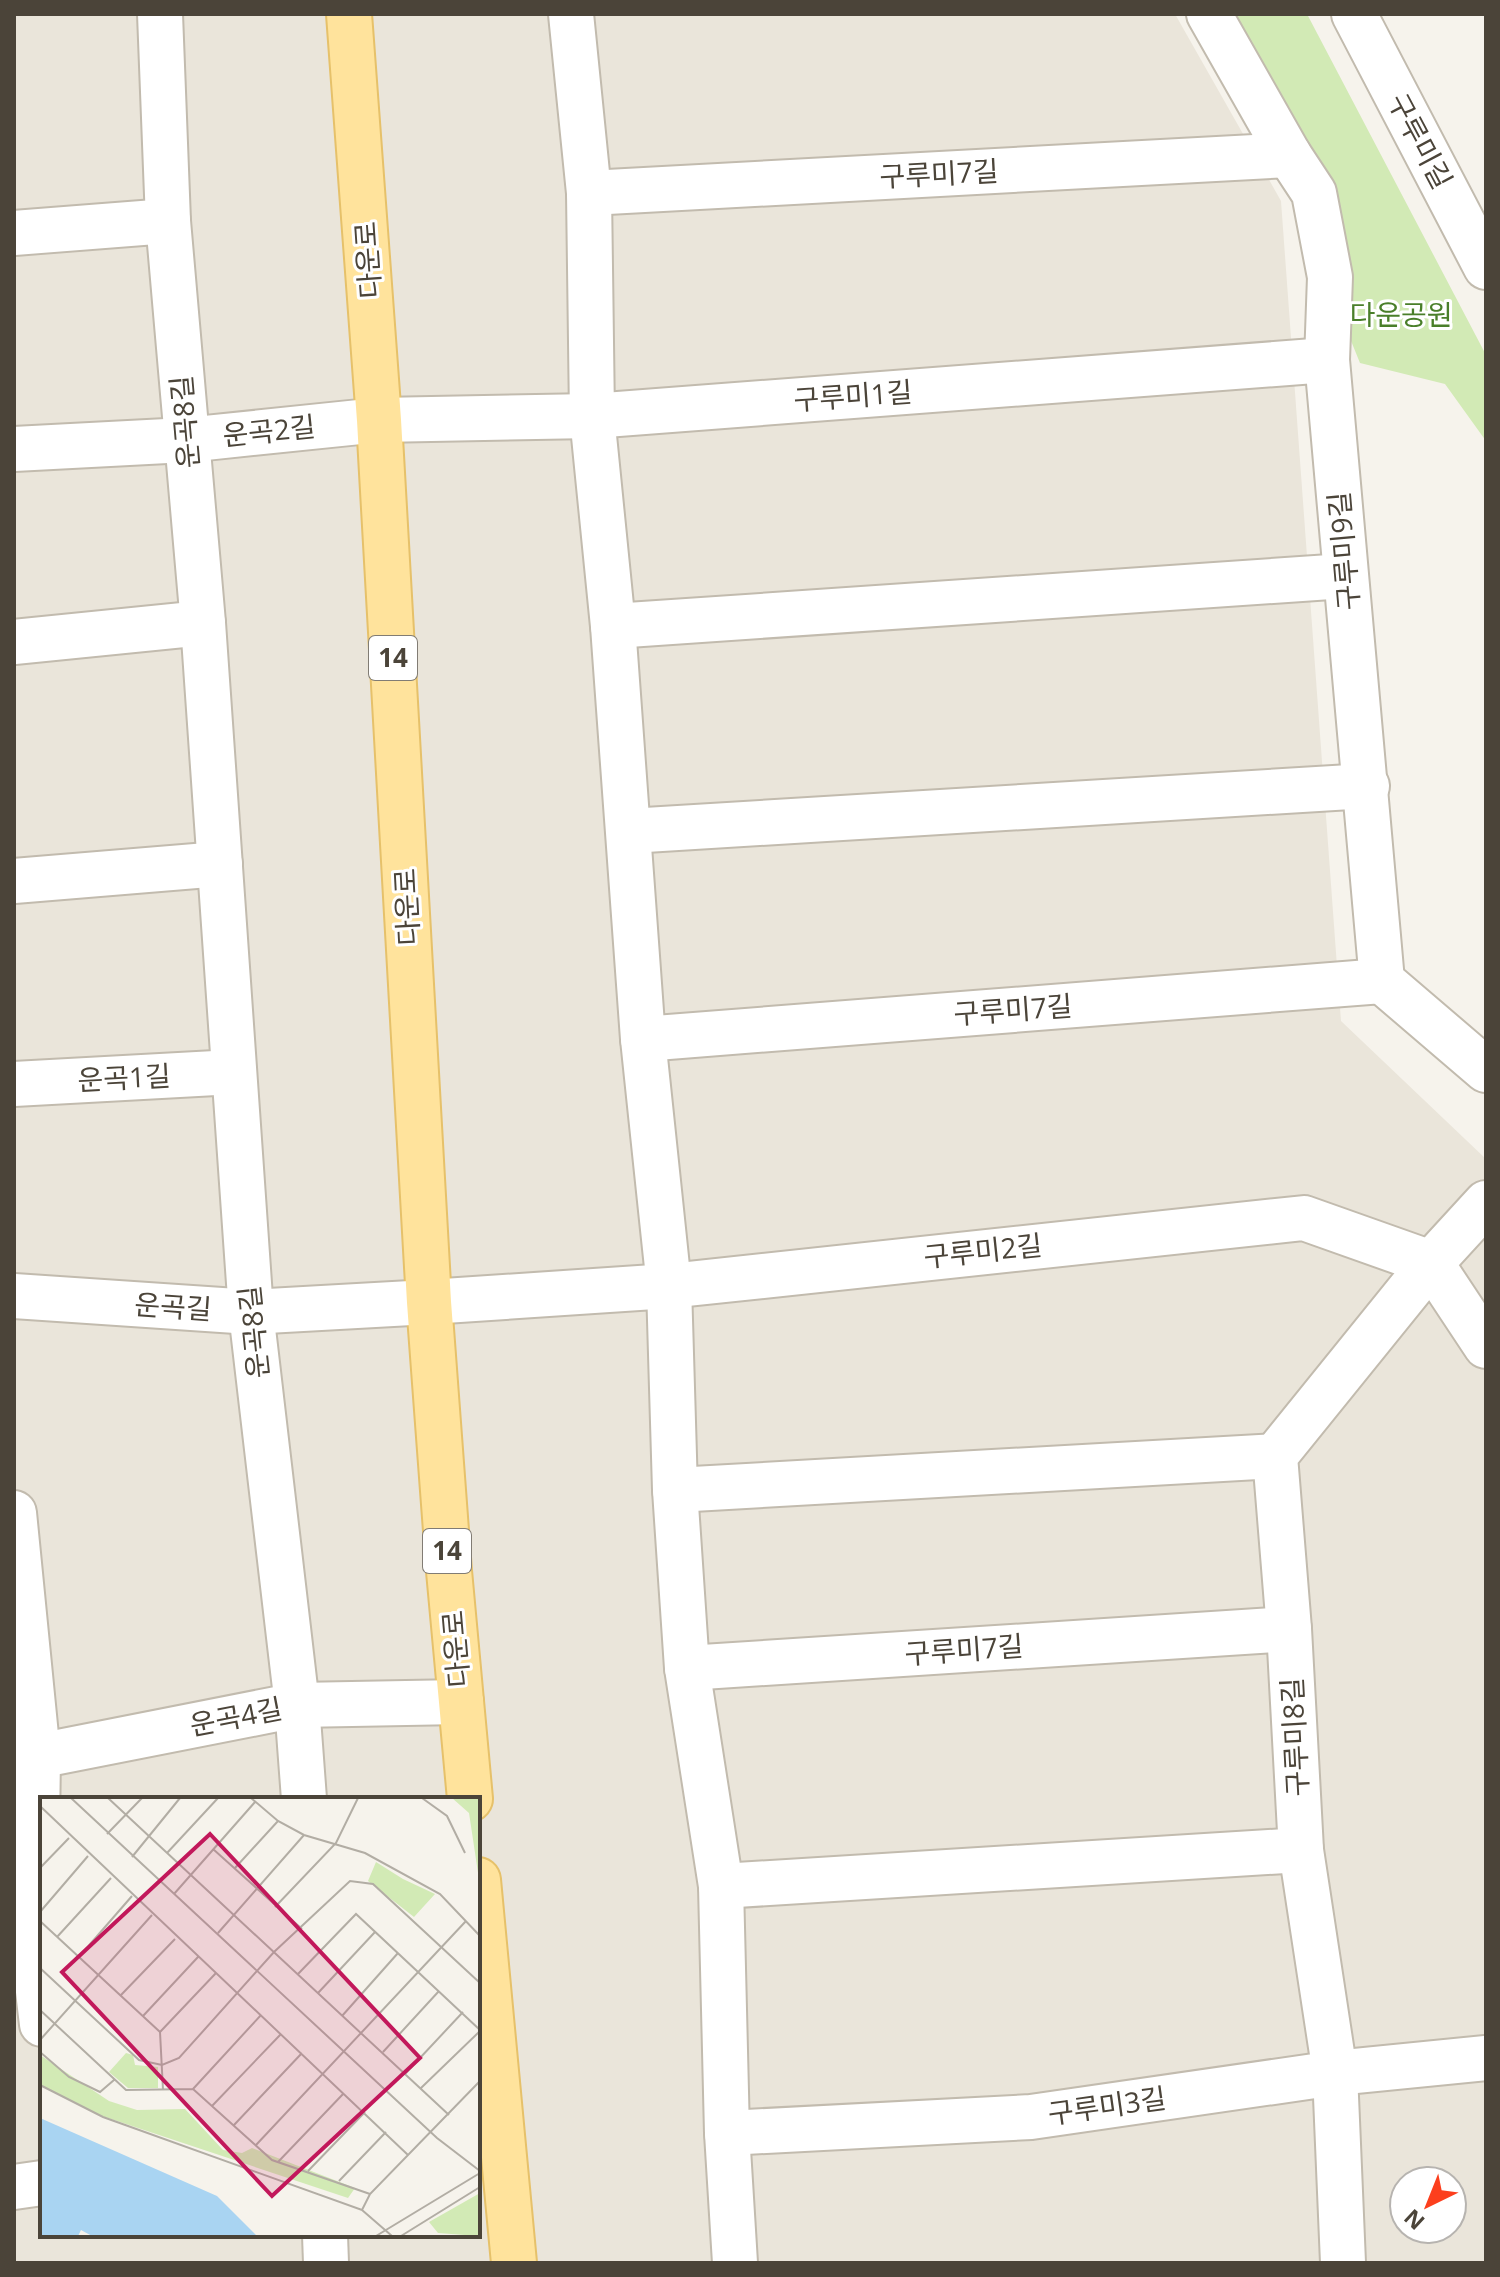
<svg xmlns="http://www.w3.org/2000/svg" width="1500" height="2277" viewBox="0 0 1500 2277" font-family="'Open Sans','Noto Sans KR',sans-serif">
	<rect width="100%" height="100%" fill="#f6f3ec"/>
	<!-- residential -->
	<path fill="#eae5da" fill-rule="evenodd" d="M14,14h1161l106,187 60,820 145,138v1104h-1472zM42,1799h436v436h-436zM1404,2181h48v48h-48z"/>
	<!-- green -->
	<polygon fill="#d2eab5" points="1212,14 1307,14 1486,355 1486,441 1445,384 1360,363 1242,72"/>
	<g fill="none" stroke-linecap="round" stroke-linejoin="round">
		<!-- minor casing -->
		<g stroke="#c2bbae" stroke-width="48">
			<g id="minor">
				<polyline points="160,14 168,221 203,623 251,1312 297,1705 304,1799"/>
				<polyline points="571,14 589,193 592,416 613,626 643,1039 669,1286 675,1490 687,1668 721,1886 727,2133 735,2263"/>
				<polyline points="1209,14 1289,155 1314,193 1330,277 1327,360 1382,981 1486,1070"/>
				<polyline points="589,193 1289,155"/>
				<polyline points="14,233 168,221"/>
				<polyline points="14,449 186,440 379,420 592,416 1327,360"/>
				<polyline points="613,626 1345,576"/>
				<polyline points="14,642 203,623"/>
				<polyline points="629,831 1367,786"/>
				<polyline points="14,881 220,864"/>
				<polyline points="643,1039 1382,981"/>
				<polyline points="14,1084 234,1072"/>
				<polyline points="14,1296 251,1312 429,1302 669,1286 1304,1218 1431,1263 1486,1346"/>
				<polyline points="675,1490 1275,1456"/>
				<polyline points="14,1513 38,1756 35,1966 42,2024"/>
				<polyline points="687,1668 1289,1629"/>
				<polyline points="14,1758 38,1756 297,1705 461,1702"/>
				<polyline points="721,1886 1301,1850"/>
				<polyline points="727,2133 1031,2117 1335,2073 1486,2058"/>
				<polyline points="14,2187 42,2183"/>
				<polyline points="325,2235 326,2263"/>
				<polyline points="1343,2263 1335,2073 1301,1850 1289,1629 1275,1456 1431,1263 1486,1203"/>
			</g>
		</g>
		<!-- tertiary casing -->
		<g stroke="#c2bbae" stroke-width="48">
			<polyline id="tertiary" points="1354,14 1486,267"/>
		</g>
		<!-- primary casing -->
		<g stroke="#e6c16a" stroke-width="48">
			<g id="primary">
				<polyline points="349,14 379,420 429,1302 449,1571 470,1799"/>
				<polyline points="478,1880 514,2263"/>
			</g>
		</g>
		<!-- minor -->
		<use href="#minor" stroke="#fff" stroke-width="44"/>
		<!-- tertiary -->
		<use href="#tertiary" stroke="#fff" stroke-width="44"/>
		<!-- primary -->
		<use href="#primary" stroke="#ffe39c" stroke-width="44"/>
	</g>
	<g text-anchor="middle" stroke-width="6" stroke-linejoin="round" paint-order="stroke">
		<!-- shield labels -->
		<g fill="#fff" stroke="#817c74" stroke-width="2">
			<rect x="369" y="636" width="48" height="44" rx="6"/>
			<rect x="423" y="1529" width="48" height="44" rx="6"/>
		</g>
		<g font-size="26" font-weight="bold" fill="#4b4439">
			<text x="393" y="667">14</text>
			<text x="447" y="1560">14</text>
		</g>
		<!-- street labels -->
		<g font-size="28" fill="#4b4439" stroke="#fff">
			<text transform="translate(1420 141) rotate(62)" y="10">구루미길</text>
			<text transform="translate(939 174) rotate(-3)" y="10">구루미7길</text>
			<text transform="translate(368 260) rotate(-94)" y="10">다운로</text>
			<text transform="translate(853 396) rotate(-4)" y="10">구루미1길</text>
			<text transform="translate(185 422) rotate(-95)" y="10">운곡8길</text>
			<text transform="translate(269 431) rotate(-6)" y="10">운곡2길</text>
			<text transform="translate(1344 551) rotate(-95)" y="10">구루미9길</text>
			<text transform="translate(407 907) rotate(-93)" y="10">다운로</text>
			<text transform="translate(1013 1010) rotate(-4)" y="10">구루미7길</text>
			<text transform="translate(124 1078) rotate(-3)" y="10">운곡1길</text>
			<text transform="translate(983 1251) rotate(-6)" y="10">구루미2길</text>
			<text transform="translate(173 1307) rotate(4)" y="10">운곡길</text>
			<text transform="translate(254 1332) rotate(-96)" y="10">운곡8길</text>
			<text transform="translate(456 1649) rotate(-95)" y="10">다운로</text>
			<text transform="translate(964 1650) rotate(-4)" y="10">구루미7길</text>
			<text transform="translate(236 1717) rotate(-11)" y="10">운곡4길</text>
			<text transform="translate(1295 1737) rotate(-93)" y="10">구루미8길</text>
			<text transform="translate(1107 2106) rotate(-8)" y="10">구루미3길</text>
		</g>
		<!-- park labels -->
		<g font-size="28" fill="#4a7f2a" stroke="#fff">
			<text x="1401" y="325">다운공원</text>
		</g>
	</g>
	<!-- overview -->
	<g transform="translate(40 1797)">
		<rect width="440" height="440" fill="#f6f3ec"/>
		<path d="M412,1h28v88l-11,-73zM336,65l27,17 32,15 -21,23 -46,-36zM86,256l7,2 2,10 23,2v21h-30l-19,-16zM0,258l69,46 28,9 48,-1 38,41 19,3 10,-5 103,40 -7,10 -252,-84 -56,-29zM440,396l-2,43 -40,-3 -9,-11z" fill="#d2eab5"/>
		<path d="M0,321l177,78 40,40h-165l-11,-6 -3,6h-38z" fill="#a9d4f2"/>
		<path fill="none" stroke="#b2ada4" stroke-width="2" d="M31,1l366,340 43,33M68,1l341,317M211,1l27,23 26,14 61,18 75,41 40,42M382,1l25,18 18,37M0,9l368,349M67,37l35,-36M173,52l89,80M127,56l51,-55M92,60l48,-59M0,71l29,-30M195,71l43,-47M134,97l81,-92M235,110l61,-64 22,-45M0,115l48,-56M0,124l120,111 3,58M178,136l86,-98M17,140l54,-59M38,161l54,-62M0,171l99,92 23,5 17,-7 95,-106 76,-71 23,3 107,99M258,177l58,-60 124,116M278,196l57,-61M81,198l54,-56M0,213l86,80 67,-1 79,71 98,34M103,219l55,-59M302,219l56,-63M120,235l56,-59M0,243l112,-125M0,255l29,25 31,15 14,-12M343,255l56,-61M365,277l58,-62M0,288l63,32 259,93 8,-16 110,-113M381,291l59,-57M153,292l68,-74M172,309l69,-72M194,328l68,-72M216,348l210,-224M238,365l66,-69M268,374l57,-59M299,384l47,-49M322,413l30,26M336,439l104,-63M361,439l79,-49"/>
		<path fill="#c2185b" fill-opacity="0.15" stroke="#c2185b" stroke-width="4" d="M170,37l210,224 -148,138 -210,-224z"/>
		<rect width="440" height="440" fill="none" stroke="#4b4439" stroke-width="4"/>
	</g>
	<!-- border -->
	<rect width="1500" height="2277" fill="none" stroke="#4b4439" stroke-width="32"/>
	<!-- north arrow -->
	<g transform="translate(1428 2205) rotate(223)"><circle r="38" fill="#ffffff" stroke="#b7b4b0" stroke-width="2"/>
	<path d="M0-6L14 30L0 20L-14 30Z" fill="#fc3f1d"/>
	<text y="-12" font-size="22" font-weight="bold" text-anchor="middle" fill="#4b4439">N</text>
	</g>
</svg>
